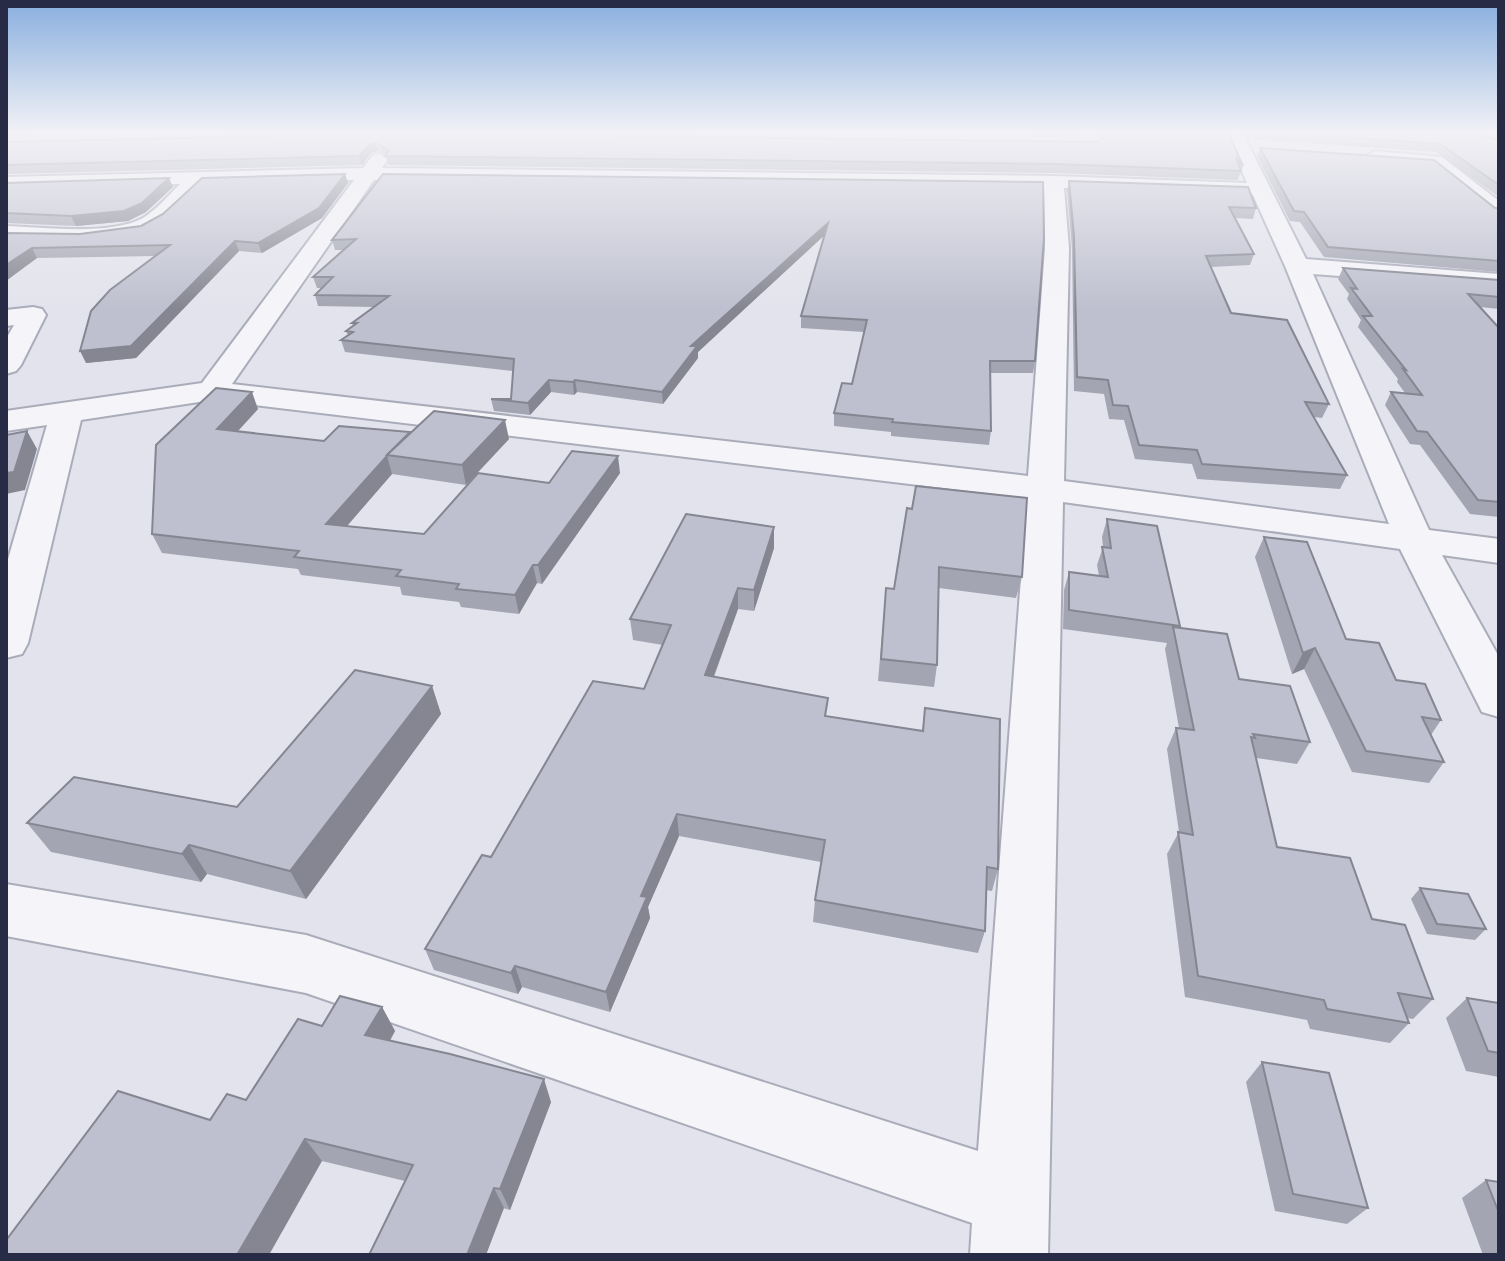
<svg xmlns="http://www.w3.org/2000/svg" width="1505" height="1261" viewBox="0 0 1505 1261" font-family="Jost,sans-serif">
	<rect width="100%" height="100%" fill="#e2e3ec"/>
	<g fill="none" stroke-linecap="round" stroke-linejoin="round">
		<!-- minor casing -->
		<g stroke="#aaacba" stroke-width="4">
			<g id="minor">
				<polygon points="261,132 481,132 482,134 474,139 267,141 261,140 259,136"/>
				<path d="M1077,132h18l9,10c-10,8 -68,8 -78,0l9,-5h45z"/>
				<path d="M1225,132h17l64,127 193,15v14l-186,-14 116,256 70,9v24l-57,-8 57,102v60l-17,-5 -82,-163 -337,-47 -15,753h-78l2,-32 -666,-230 -300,-57v-52l300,51 672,216 49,-653 -815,-98 -131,20 -53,223 -6,11 -16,4v-92l41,-141 -41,6v-20l196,-28 152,-203 -150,4c-14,13 -29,32 -45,42 -34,22 -113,14 -153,14v-14c37,1 104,10 137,-8 13,-8 26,-23 37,-34l-174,5v-12l357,-9 10,-13 6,-1 9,5 -6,9 672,8 193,7zM374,180l670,8 1,60 -17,228 -796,-92zM1064,188l189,7 32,71 104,258 -325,-43 5,-233z"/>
				<polygon points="1375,151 1442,157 1499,201 1499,217 1492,215 1431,166 1369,160 1366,156"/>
				<polygon points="33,307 42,309 46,315 21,365 16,371 6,374 6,339 14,325 6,326 6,310"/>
			</g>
		</g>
		<!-- minor -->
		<use href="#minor" fill="#f5f5f9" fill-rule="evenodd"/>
	</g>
	<!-- wall -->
	<g fill="#a3a5b2">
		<polygon points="6,132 88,132 6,135"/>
		<polygon points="975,132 1075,132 1075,134"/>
		<polygon points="1098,132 1228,132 1243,166 1238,180 1054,173 388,165 386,155 378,151 371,153 362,165 6,174 6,142 1097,142 1103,138"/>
		<polygon points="1245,132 1470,132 1499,140 1499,197 1436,152 1248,139"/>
		<polygon points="1260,148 1499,208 1499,272 1324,257 1300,222 1290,221 1257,156"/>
		<polygon points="345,174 348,183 322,218 262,253 239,251 136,358 86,363 156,256 37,258 7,279 6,233 80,234 141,226"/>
		<polygon points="1069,181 1256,208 1253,219 1235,218 1254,254 1250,265 1211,267 1231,313 1329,404 1322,418 1314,417 1347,475 1340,489 1197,479 1192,464 1135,459 1124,420 1109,419 1104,394 1074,391 1072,248 1067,191"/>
		<polygon points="1043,182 1035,361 1033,373 990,373 991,431 989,445 891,436 891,432 834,426 834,413 852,384 864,332 801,328 801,316 824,235 698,352 698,358 663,404 577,392 574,395 551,392 530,415 494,411 491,399 511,399 513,371 345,352 341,340 348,336 346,331 353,326 352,323 374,307 318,306 315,295 321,288 317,288 313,277 344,250 335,250 332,240"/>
		<polygon points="6,183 173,187 146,212 128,221 76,226 6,223"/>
		<polygon points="1343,268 1499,280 1499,309 1480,307 1499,328 1499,517 1470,514 1420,445 1410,444 1385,405 1391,392 1405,393 1397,382 1398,379 1358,327 1361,320 1347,299 1349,294 1338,279"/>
		<polygon points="258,409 237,432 324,441 410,432 410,433 509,439 466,485 392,474 347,526 424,534 549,483 620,473 542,584 537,583 519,614 461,607 459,602 402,595 400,587 301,575 298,569 162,553 152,534 156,445"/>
		<polygon points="907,508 1022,577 1016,598 939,588 937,665 934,687 878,681 886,588 894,589"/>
		<polygon points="1107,519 1180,626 1179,628 1310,742 1297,764 1256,758 1277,847 1372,919 1433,999 1413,1019 1407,1018 1409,1023 1390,1043 1310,1029 1307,1020 1185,997 1167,854 1179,832 1167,749 1176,728 1179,728 1165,649 1167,643 1063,629 1064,590 1069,572 1099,576 1097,565 1103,547 1102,537"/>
		<polygon points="1264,537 1346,639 1396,680 1441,720 1431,735 1444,762 1429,783 1352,772 1304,669 1292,674 1255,557"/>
		<polygon points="774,548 754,611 738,609 714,677 827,716 922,731 925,708 998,869 992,891 986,890 985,931 978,953 813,922 815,900 821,862 679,836 648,907 650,918 610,1012 522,987 518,994 434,970 425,949 491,857 644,689 663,645 633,640 630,619"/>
		<polygon points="432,686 441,714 306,899 207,874 201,882 51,852 27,823 237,807"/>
		<polygon points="1420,888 1486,929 1475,940 1427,934 1411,899"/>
		<polygon points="1467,998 1499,1003 1499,1077 1466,1071 1446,1018"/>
		<polygon points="382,1007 395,1031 390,1041 551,1102 510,1210 405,1181 322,1161 7,1239 210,1120 246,1100 322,1026"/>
		<polygon points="1262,1062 1368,1208 1347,1224 1275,1211 1246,1082"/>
		<polygon points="1486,1180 1499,1182 1499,1255 1483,1255 1462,1198"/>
	</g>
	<!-- shaded-wall -->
	<g fill="#858691">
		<polygon points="376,143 378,151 371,153 362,165 359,156 369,145"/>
		<polygon points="345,174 348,183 322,218 262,253 258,243"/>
		<polygon points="169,178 173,187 146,212 128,221 76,226 71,216"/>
		<polygon points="828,223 827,233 698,352 698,358 663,404 662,392 691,346"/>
		<polygon points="235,241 239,251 136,358 86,363 80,351"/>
		<polygon points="32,248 37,258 6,281 6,265"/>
		<polygon points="549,380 551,392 530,415 528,403"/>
		<polygon points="575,380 577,392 574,395 573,382"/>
		<polygon points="252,392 258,409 224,446 217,429"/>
		<polygon points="505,420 509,439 466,485 462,465"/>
		<polygon points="27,431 37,449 25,490 6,494 6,473"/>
		<polygon points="387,456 392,474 333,542 326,524"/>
		<polygon points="618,456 620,473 542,584 538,565"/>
		<polygon points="774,527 774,548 754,611 754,590"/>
		<polygon points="533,565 537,583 519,614 515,595"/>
		<polygon points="738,588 738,609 706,697 705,675"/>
		<polygon points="1315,648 1304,669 1292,674 1303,653"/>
		<polygon points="432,686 441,714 306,899 290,871"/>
		<polygon points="677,814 679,836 648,907 650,918 610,1012 606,992 641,896"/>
		<polygon points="189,845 207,874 201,882 182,854"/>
		<polygon points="515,966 522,987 518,994 511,973"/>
		<polygon points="382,1007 395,1031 379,1059 365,1035"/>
		<polygon points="544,1079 551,1102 510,1210 500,1189"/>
		<polygon points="305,1139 322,1161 269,1255 237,1255"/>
		<polygon points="494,1188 504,1208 486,1255 467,1255"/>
	</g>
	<!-- building -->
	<g fill="#bec0cf" stroke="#858691" stroke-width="2">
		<polygon points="1107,132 1228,132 1243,166 1236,157 1241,171 1056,164 385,156 389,150 376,143 369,145 359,156 6,165 6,142 399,133 1097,142 1109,134"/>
		<polygon points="1272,132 1470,132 1499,140 1499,185 1440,144"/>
		<polygon points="1260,148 1434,160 1495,208 1499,208 1499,261 1328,247 1304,212 1294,211"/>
		<polygon points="345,174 319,208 258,243 235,241 131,346 80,351 91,311 110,290 170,245 32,248 6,265 6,233 80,234 141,226 163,214 202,178"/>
		<polygon points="383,174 1043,182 1044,238 1035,361 990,361 991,431 892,422 893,419 834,413 842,383 852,384 867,320 801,316 828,223 691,346 697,346 662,392 575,380 573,382 549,380 528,403 491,399 511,399 514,359 341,340 353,332 346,331 357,323 352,323 389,296 315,295 333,277 313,277 356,239 332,240"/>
		<polygon points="169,178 142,203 124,211 71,216 6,213 6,183"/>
		<polygon points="1069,181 1248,187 1256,208 1229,207 1254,254 1206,256 1231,313 1287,320 1329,404 1305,402 1347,475 1202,464 1197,450 1139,445 1128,406 1113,405 1108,380 1077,377 1074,237"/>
		<polygon points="1343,268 1499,280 1499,297 1468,294 1499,328 1499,502 1478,500 1427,432 1417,431 1391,392 1422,395 1403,369 1406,370 1363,316 1372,316 1351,288 1357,289"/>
		<polygon points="216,388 252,392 217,429 324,441 339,426 410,432 387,455 387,456 326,524 424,534 478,473 549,483 572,451 618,456 538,565 533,565 515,595 456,589 459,584 396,576 401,570 294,557 299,551 152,534 156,445"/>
		<polygon points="434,411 505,420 462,465 387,455"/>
		<polygon points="27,431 14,472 6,473 6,435"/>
		<polygon points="916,486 1027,498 1022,577 939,567 937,665 881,659 886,588 894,589 907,508 912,509"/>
		<polygon points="686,514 774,527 754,590 738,588 705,675 828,698 825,716 923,731 925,708 1000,719 998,869 987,867 985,931 815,900 825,840 677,814 641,896 647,897 606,992 515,966 511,973 425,949 482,855 491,857 593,681 644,689 671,625 630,619"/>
		<polygon points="1107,519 1157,526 1180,626 1069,610 1069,572 1108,577 1102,547 1111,548"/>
		<polygon points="1264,537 1307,542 1346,639 1379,643 1396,680 1425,684 1441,720 1422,717 1444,762 1366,751 1315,648 1303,653"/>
		<polygon points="1173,627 1227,634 1239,679 1290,686 1310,742 1253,734 1255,738 1251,737 1277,847 1350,858 1372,919 1405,925 1433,999 1398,993 1409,1023 1327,1009 1324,1000 1198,976 1178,832 1193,835 1176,728 1194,730"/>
		<polygon points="355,670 432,686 290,871 189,845 182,854 27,823 74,777 237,807"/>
		<polygon points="1420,888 1468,894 1486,929 1437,924"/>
		<polygon points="340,996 382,1007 365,1035 450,1054 544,1079 500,1189 494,1188 467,1255 369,1255 413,1165 305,1139 237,1255 6,1255 6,1239 7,1239 118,1091 210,1120 227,1094 246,1100 298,1019 322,1026"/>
		<polygon points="1467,998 1499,1003 1499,1053 1488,1051"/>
		<polygon points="1262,1062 1329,1073 1368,1208 1293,1194"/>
		<polygon points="1486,1180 1499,1182 1499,1213"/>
	</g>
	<!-- sky -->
	<linearGradient id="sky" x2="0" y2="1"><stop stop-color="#88aede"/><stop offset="0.43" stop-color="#f2f2f6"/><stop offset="1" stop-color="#f2f2f6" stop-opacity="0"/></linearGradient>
	<rect width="1505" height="309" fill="url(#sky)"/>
	<!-- border -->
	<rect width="1505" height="1261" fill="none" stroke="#282b46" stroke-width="16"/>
</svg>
